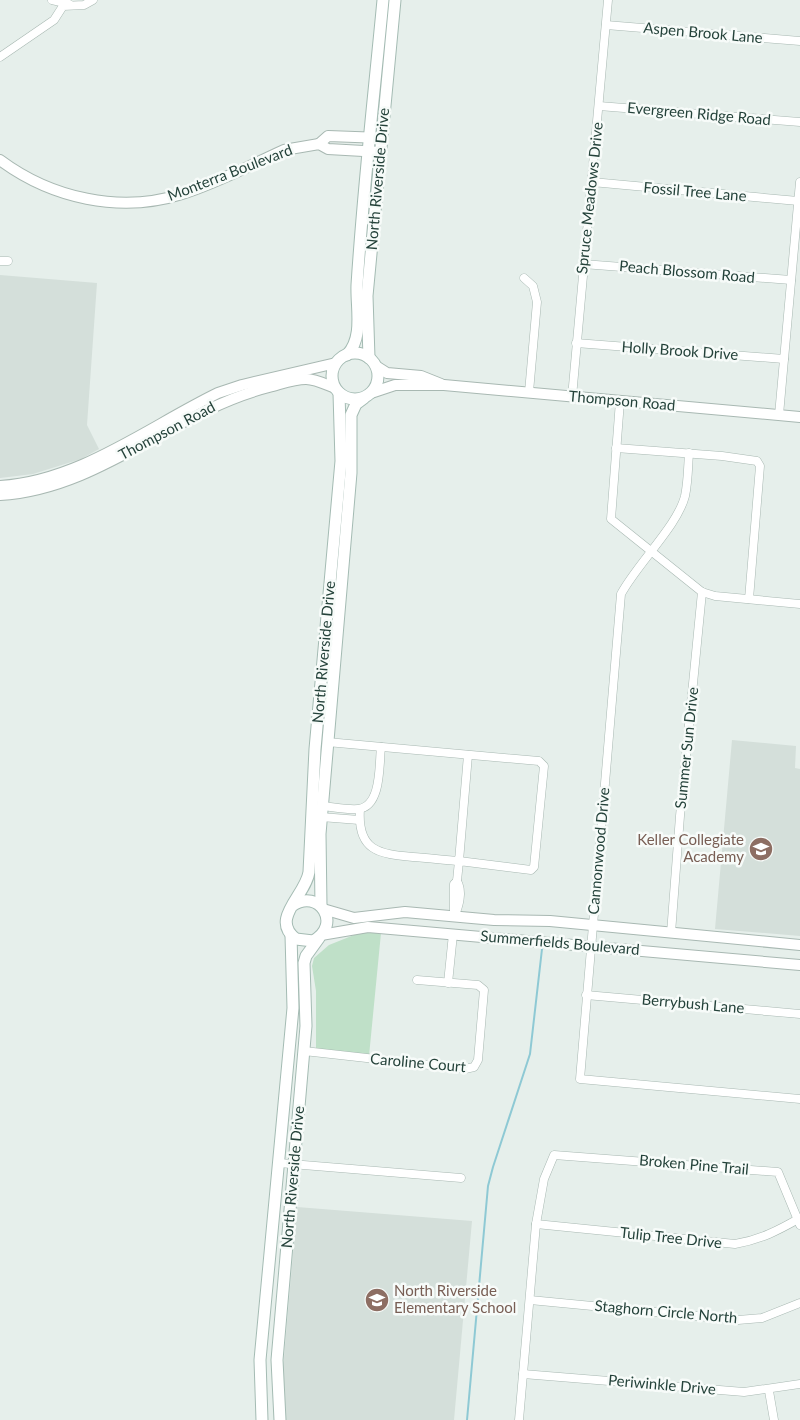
<svg xmlns="http://www.w3.org/2000/svg" width="800" height="1420" viewBox="0 0 800 1420" font-family="Lato,sans-serif">
	<rect width="100%" height="100%" fill="#e6efeb"/>
	<!-- built -->
	<g fill="#d4dfda">
		<polygon points="0,275 97,283 87,425 99,449 81,459 33,474 0,478"/>
		<polygon points="732,740 796,746 795,768 800,769 800,936 715,929"/>
		<polygon points="297,1207 472,1221 454,1420 286,1420 282,1380"/>
	</g>
	<!-- green -->
	<polygon fill="#bfe0c8" points="364,931 381,933 369,1056 316,1051 316,991 312,966 314,958 329,945"/>
	<g fill="none" stroke-linecap="round" stroke-linejoin="round">
		<!-- stream -->
		<polyline stroke="#8ec9d4" stroke-width="2" points="467,1420 488,1186 493,1167 530,1054 542,949"/>
		<!-- minor casing -->
		<g stroke="#a8b8b2" stroke-width="9">
			<g id="minor">
				<polyline points="52,0 69,4"/>
				<polyline points="606,25 800,41"/>
				<polyline points="0,57 54,20 63,6 84,5 93,0"/>
				<polyline points="599,106 800,122"/>
				<polyline points="592,182 798,201"/>
				<polyline points="0,261 8,261"/>
				<polyline points="583,264 791,280"/>
				<polyline points="524,278 533,286 537,302 529,392"/>
				<polyline points="576,343 784,359"/>
				<polyline points="572,397 608,0"/>
				<polyline points="620,401 611,519 702,592 715,596 800,604"/>
				<polyline points="779,415 800,182"/>
				<polyline points="616,448 722,456 757,461 760,466 749,599"/>
				<path d="M689,453c-1,14 -1,29 -4,43 -7,29 -48,68 -64,98l-41,485 220,20"/>
				<polyline points="327,742 539,761 544,766 534,867 531,870 459,861 457,881 454,884 454,916"/>
				<path d="M322,806c12,1 25,4 36,3 24,-2 21,-46 23,-62"/>
				<path d="M360,809c-3,42 19,45 53,48 15,1 31,3 46,4l9,-106"/>
				<polyline points="321,817 359,820"/>
				<path d="M454,916c5,-9 9,-25 3,-35"/>
				<polyline points="671,933 680,816 702,592"/>
				<polyline points="448,983 453,934"/>
				<polyline points="586,995 800,1014"/>
				<polyline points="304,1051 465,1069 474,1067 478,1060 484,990 478,985 417,980"/>
				<polyline points="279,1163 461,1178"/>
				<path d="M536,1224l199,20c25,-4 44,-14 65,-26"/>
				<polyline points="530,1300 738,1320 762,1318 800,1303"/>
				<polyline points="523,1374 744,1392 800,1384"/>
				<polyline points="769,1391 774,1420"/>
				<polyline points="519,1420 536,1224 544,1179 554,1155 778,1172 800,1225"/>
			</g>
		</g>
		<!-- tertiary casing -->
		<g stroke="#a8b8b2" stroke-width="12">
			<g id="tertiary">
				<polyline points="319,144 328,136 382,138"/>
				<path d="M0,160c51,38 120,54 182,34 35,-11 69,-29 102,-44l35,-6 9,5 53,3"/>
				<polyline points="376,366 387,373 421,376 441,384"/>
				<polyline points="371,393 395,385 444,385 800,417"/>
				<path d="M0,486c80,-5 148,-59 218,-93l24,-8 94,-22"/>
				<path d="M0,495c100,-6 174,-84 269,-108 12,-3 25,-8 37,-8 10,0 21,6 29,9"/>
				<polyline points="323,909 354,918 405,912 494,920 550,921 800,945"/>
				<polyline points="321,935 368,927 800,965"/>
			</g>
		</g>
		<!-- secondary casing -->
		<g stroke="#a4bbb3" stroke-width="13">
			<g id="secondary">
				<circle cx="355" cy="376" r="23"/>
				<path d="M347,355c17,-18 9,-47 10,-70 6,-95 17,-190 26,-285"/>
				<polyline points="369,358 367,296 395,0"/>
				<path d="M292,906c27,-19 51,19 21,35l-17,-2c-27,-20 10,-44 13,-67l6,-123 26,-288 -2,-68"/>
				<polyline points="321,906 320,834 351,473 351,415 356,404 364,398"/>
				<polyline points="262,1420 260,1360 293,1008 291,935"/>
				<polyline points="280,1420 277,1360 306,1026 304,963 306,956 319,938"/>
			</g>
		</g>
		<!-- minor -->
		<use href="#minor" stroke="#fff" stroke-width="8"/>
		<!-- tertiary -->
		<use href="#tertiary" stroke="#fff" stroke-width="10"/>
		<!-- secondary -->
		<use href="#secondary" stroke="#fff" stroke-width="11"/>
	</g>
	<!-- icons -->
	<defs>
		<g id="school-disc" transform="scale(1.25)"><circle r="9.5" fill="#8d6e63" stroke="#f7fbf9"/><path d="M0-5L7-2L0 1L-7-2ZM-4 1L0 2.5L4 1V4Q0 6-4 4Z" fill="#fff"/></g>
	</defs>
	<g fill-rule="evenodd">
		<use href="#school-disc" x="761" y="849"/>
		<use href="#school-disc" x="377" y="1300"/>
	</g>
	<g text-anchor="middle" stroke-width="5" stroke-linejoin="round" paint-order="stroke">
		<!-- street labels -->
		<g font-size="15" fill="#24423a" stroke="#f7fbf9">
			<text transform="translate(703 33) rotate(5)" y="5">Aspen Brook Lane</text>
			<text transform="translate(699 114) rotate(5)" y="5">Evergreen Ridge Road</text>
			<text transform="translate(230 173) rotate(-21)" y="5">Monterra Boulevard</text>
			<text transform="translate(378 179) rotate(-85)" y="5">North Riverside Drive</text>
			<text transform="translate(695 192) rotate(5)" y="5">Fossil Tree Lane</text>
			<text transform="translate(590 198) rotate(-84)" y="5">Spruce Meadows Drive</text>
			<text transform="translate(687 272) rotate(5)" y="5">Peach Blossom Road</text>
			<text transform="translate(680 351) rotate(4)" y="5">Holly Brook Drive</text>
			<text transform="translate(622 401) rotate(5)" y="5">Thompson Road</text>
			<text transform="translate(167 431) rotate(-28)" y="5">Thompson Road</text>
			<text transform="translate(324 652) rotate(-85)" y="5">North Riverside Drive</text>
			<text transform="translate(687 748) rotate(-84)" y="5">Summer Sun Drive</text>
			<text transform="translate(599 851) rotate(-85)" y="5">Cannonwood Drive</text>
			<text transform="translate(560 943) rotate(5)" y="5">Summerfields Boulevard</text>
			<text transform="translate(693 1004) rotate(5)" y="5">Berrybush Lane</text>
			<text transform="translate(418 1063) rotate(5)" y="5">Caroline Court</text>
			<text transform="translate(694 1165) rotate(5)" y="5">Broken Pine Trail</text>
			<text transform="translate(293 1177) rotate(-85)" y="5">North Riverside Drive</text>
			<text transform="translate(671 1238) rotate(6)" y="5">Tulip Tree Drive</text>
			<text transform="translate(666 1312) rotate(5)" y="5">Staghorn Circle North</text>
			<text transform="translate(662 1385) rotate(5)" y="5">Periwinkle Drive</text>
		</g>
		<!-- education labels -->
		<g font-size="15" fill="#785e54" stroke="#f7fbf9" text-anchor="end">
			<text x="744" y="845">Keller Collegiate<tspan x="744" dy="17">Academy</tspan></text>
			<text x="394" y="1296" text-anchor="start">North Riverside<tspan x="394" dy="17">Elementary School</tspan></text>
		</g>
	</g>
</svg>
